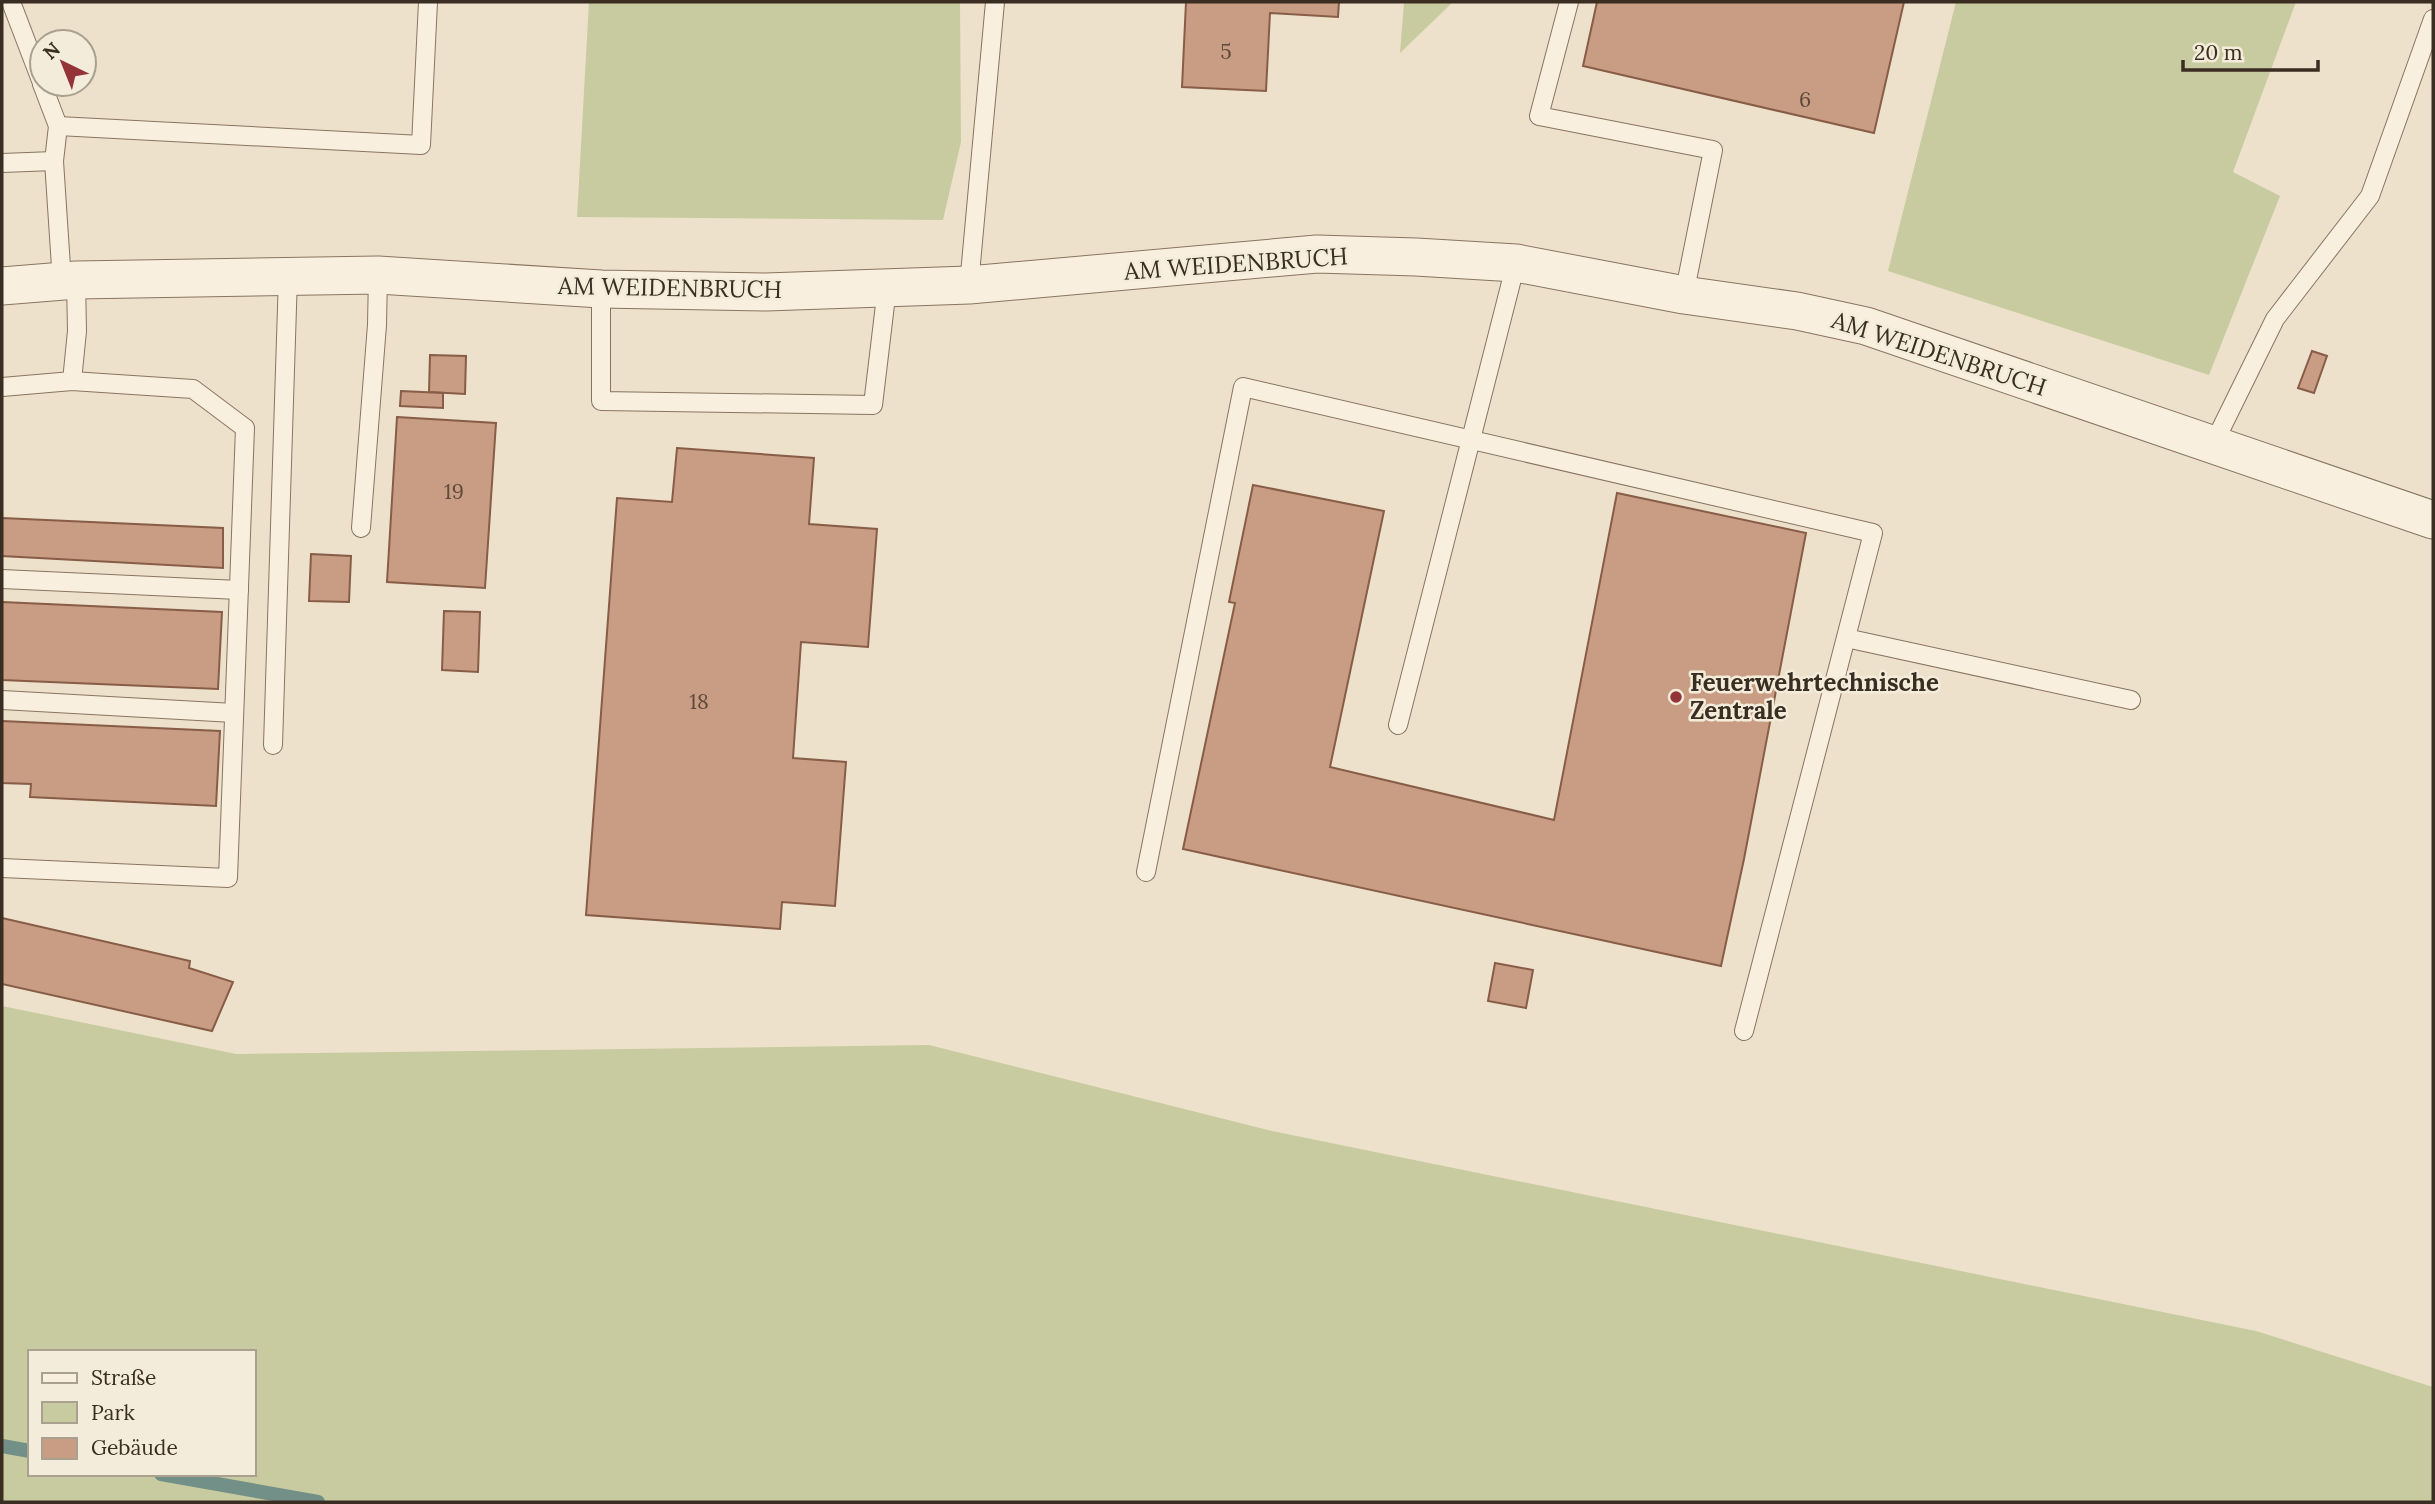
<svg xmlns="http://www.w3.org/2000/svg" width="2435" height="1504" viewBox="0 0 2435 1504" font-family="Lora,serif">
	<rect width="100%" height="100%" fill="#ede1cb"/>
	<!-- green -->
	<g fill="#c8cb9f" fill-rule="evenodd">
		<polygon points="589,2 960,2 961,142 943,220 577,217"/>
		<polygon points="1404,2 1453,2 1400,53"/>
		<polygon points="1956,2 2296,2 2233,172 2280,196 2209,375 1888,271"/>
		<path d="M2,1006l234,48 693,-9 343,86 984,200 177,56v115h-2431zM30,1352h224v122h-224z"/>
	</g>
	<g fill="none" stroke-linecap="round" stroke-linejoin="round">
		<!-- stream -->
		<g stroke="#729087" stroke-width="14">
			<polyline points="2,1446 30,1451"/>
			<polyline points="161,1474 318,1502"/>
		</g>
	</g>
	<!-- building -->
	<g fill="#c89d83" stroke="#875d47" stroke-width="2">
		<polygon points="1186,2 1339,2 1338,17 1270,13 1266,91 1182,87"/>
		<polygon points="1597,2 1904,2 1874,133 1583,66"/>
		<polygon points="2312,351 2327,356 2314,393 2298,388"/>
		<polygon points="430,355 466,356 465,394 429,392"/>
		<polygon points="401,391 443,393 443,408 400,406"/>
		<polygon points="397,417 496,423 485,588 387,582"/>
		<polygon points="677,448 814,458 809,524 877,529 868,647 801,642 793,758 846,762 835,906 782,902 780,929 586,915 617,498 672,502"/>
		<polygon points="1253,485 1384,511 1330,767 1554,820 1617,493 1806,533 1744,859 1721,966 1183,849 1235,603 1229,602"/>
		<polygon points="2,518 223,528 223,568 2,556"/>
		<polygon points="311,554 351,556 349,602 309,601"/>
		<polygon points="2,602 222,612 218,689 2,680"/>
		<polygon points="444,611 480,612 478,672 442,670"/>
		<polygon points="2,721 220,731 216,806 30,797 31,784 2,783"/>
		<polygon points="2,918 190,961 189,968 233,982 212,1031 2,984"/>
		<polygon points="1495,963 1533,970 1526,1008 1488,1001"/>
	</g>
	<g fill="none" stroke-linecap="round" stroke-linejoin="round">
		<!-- service casing -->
		<g stroke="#897460" stroke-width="20">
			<g id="service">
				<polyline points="11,2 42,83"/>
				<polyline points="1569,2 1539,116 1713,150 1684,295"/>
				<polyline points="42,84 58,126 54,161 62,282"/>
				<polyline points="58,126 421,145 428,2"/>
				<polyline points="2,163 54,161"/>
				<polyline points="969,285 995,2"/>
				<polyline points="601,289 601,401 873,405 887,288"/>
				<polyline points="72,381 77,331 76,280"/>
				<polyline points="2,387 72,381 193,389 245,428 228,878 2,868"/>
				<polyline points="2213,445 2275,319 2370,196 2433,19"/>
				<polyline points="361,528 377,325 378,275"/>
				<polyline points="2,579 239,590"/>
				<polyline points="1846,638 2131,700"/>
				<polyline points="2,700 234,713"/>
				<polyline points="1398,725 1516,263"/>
				<polyline points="273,745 288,276"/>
				<polyline points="1146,872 1243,387 1873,533 1744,1031"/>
			</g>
		</g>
		<!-- minor casing -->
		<g stroke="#897460" stroke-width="39">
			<polyline id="minor" points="2,286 76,280 378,275 601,289 766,292 969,285 1317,254 1416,257 1516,263 1684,295 1797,311 1866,326 2433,520"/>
		</g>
		<!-- service -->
		<use href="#service" stroke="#f8efde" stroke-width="18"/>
		<!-- minor -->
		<use href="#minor" stroke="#f8efde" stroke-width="37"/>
	</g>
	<!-- markers -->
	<circle fill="#943338" stroke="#f4ecda" stroke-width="2.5" cx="1676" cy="697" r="7"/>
	<g text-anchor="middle" stroke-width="5" stroke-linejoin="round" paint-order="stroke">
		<!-- number labels -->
		<g font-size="21" fill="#5e493a">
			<text x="1226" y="59">5</text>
			<text x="1805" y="107">6</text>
			<text x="454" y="499">19</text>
			<text x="699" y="709">18</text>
		</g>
		<!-- street labels -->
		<g font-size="24" fill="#3a2d22" stroke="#f4ecda">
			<text transform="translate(1236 264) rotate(-4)" y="8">AM WEIDENBRUCH</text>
			<text transform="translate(670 288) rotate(1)" y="8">AM WEIDENBRUCH</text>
			<text transform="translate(1939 354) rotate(18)" y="8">AM WEIDENBRUCH</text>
		</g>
		<!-- poi labels -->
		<g font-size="24" font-weight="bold" fill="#3a2d22" stroke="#f4ecda" text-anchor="start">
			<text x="1690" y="691">Feuerwehrtechnische<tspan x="1690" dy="28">Zentrale</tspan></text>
		</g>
	</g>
	<!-- border -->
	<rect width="2435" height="1504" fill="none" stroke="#3a2d22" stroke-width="7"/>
	<!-- legend -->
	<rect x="28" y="1350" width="228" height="126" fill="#f4ecda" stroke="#aaa090" stroke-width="2"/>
	<rect x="42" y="1373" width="35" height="10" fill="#f8efde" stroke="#aaa090" stroke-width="2"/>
	<text x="91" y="1385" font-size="21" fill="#3a2d22">Straße</text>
	<rect x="42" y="1402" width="35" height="21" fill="#c8cb9f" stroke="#aaa090" stroke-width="2"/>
	<text x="91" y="1420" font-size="21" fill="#3a2d22">Park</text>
	<rect x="42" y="1438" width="35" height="21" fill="#c89d83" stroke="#aaa090" stroke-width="2"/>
	<text x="91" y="1455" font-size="21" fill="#3a2d22">Gebäude</text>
	<!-- north arrow -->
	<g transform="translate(63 63) rotate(317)"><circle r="33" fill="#f4ecda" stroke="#aaa090" stroke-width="2"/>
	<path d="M0-5L12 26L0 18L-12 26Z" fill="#943338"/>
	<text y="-10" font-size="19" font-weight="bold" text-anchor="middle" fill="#3a2d22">N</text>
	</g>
	<!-- scale -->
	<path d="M2183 60v10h135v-10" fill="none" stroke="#3a2d22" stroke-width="3.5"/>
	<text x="2194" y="60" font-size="21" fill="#3a2d22" stroke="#f4ecda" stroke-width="5" paint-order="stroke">20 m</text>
</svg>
